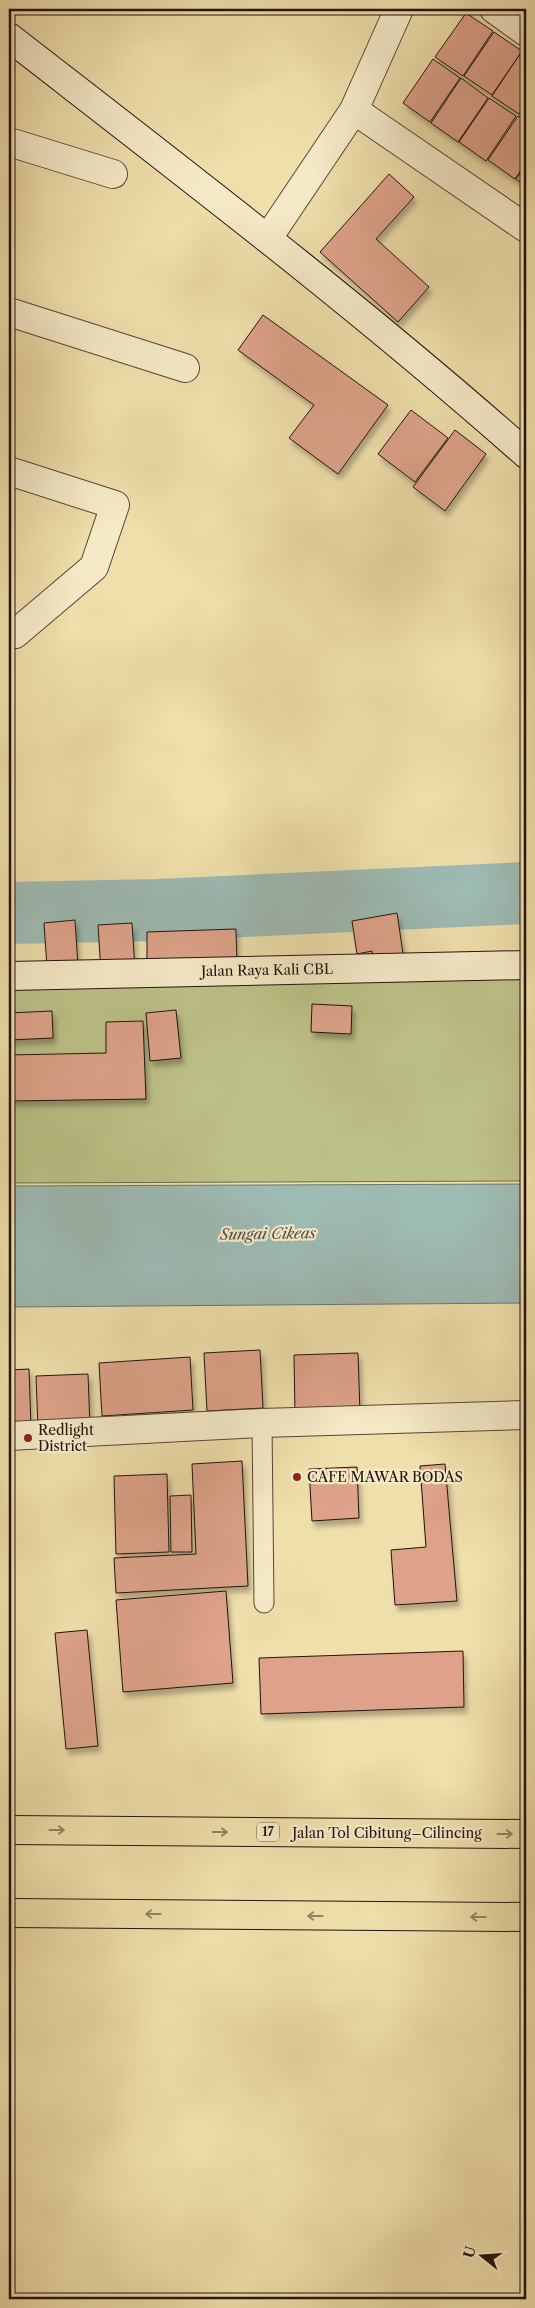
<svg xmlns="http://www.w3.org/2000/svg" width="535" height="2308" viewBox="0 0 535 2308" font-family="'Libre Caslon Text',serif">
	<defs>
		<filter id="shadow"><feDropShadow dx="3" dy="5.5" stdDeviation="2.5" flood-color="#0004"/></filter>
	</defs>
	<rect width="100%" height="100%" fill="#efdfab"/>
	<filter id="stains"><feTurbulence type="fractalNoise" baseFrequency=".004" numOctaves="4"/><feColorMatrix values="0 0 0 0 .2 0 0 0 0 .09 0 0 0 0 .02 0 0 0 .5 -.17"/></filter>
	<radialGradient id="worn" r=".72"><stop offset=".6" stop-color="#630" stop-opacity="0"/><stop offset="1" stop-color="#630" stop-opacity=".3"/></radialGradient>
	<!-- green -->
	<polygon fill="#bcc187" stroke="#6e6a4a" points="526,956 526,1181 9,1183 9,969"/>
	<!-- water -->
	<polygon fill="#9dbab3" stroke="#6b7771" points="526,1184 526,1303 9,1307 9,1186"/>
	<g fill="none" stroke-linecap="round" stroke-linejoin="round">
		<!-- river -->
		<polyline stroke="#9dbab3" stroke-width="62" points="9,913 158,910 526,893"/>
	</g>
	<!-- building -->
	<g fill="#dda289" stroke="#21130e" filter="url(#shadow)">
		<polygon points="466,13 493,31 463,76 435,57"/>
		<polygon points="494,32 522,51 492,95 464,76"/>
		<polygon points="522,51 526,54 526,104 519,114 492,96"/>
		<polygon points="433,59 460,78 430,122 403,103"/>
		<polygon points="461,78 488,98 458,142 431,123"/>
		<polygon points="489,98 516,116 486,161 459,142"/>
		<polygon points="518,116 526,122 526,163 515,179 488,160"/>
		<polygon points="526,164 526,187 516,179"/>
		<polygon points="389,174 414,197 376,239 429,287 398,322 320,252"/>
		<polygon points="263,315 388,405 338,474 289,438 314,405 238,350"/>
		<polygon points="411,410 448,438 415,482 378,454"/>
		<polygon points="455,430 486,454 445,511 413,487"/>
		<polygon points="397,913 404,960 375,964 372,951 357,954 352,921"/>
		<polygon points="75,920 78,965 47,967 44,923"/>
		<polygon points="132,923 135,969 101,972 98,925"/>
		<polygon points="236,929 237,963 147,965 147,932"/>
		<polygon points="312,1004 352,1006 351,1034 311,1032"/>
		<polygon points="176,1010 181,1058 150,1061 146,1013"/>
		<polygon points="52,1011 53,1038 9,1040 9,1013"/>
		<polygon points="143,1021 146,1099 10,1101 9,1055 106,1053 106,1022"/>
		<polygon points="260,1350 263,1408 207,1411 204,1353"/>
		<polygon points="358,1353 360,1413 295,1414 294,1355"/>
		<polygon points="190,1357 193,1410 102,1416 99,1363"/>
		<polygon points="29,1369 31,1427 9,1427 9,1370"/>
		<polygon points="88,1374 90,1427 38,1430 36,1376"/>
		<polygon points="242,1461 248,1586 116,1593 114,1558 196,1554 192,1464"/>
		<polygon points="445,1464 457,1601 395,1605 391,1550 426,1547 420,1466"/>
		<polygon points="357,1467 359,1518 312,1521 309,1469"/>
		<polygon points="167,1474 169,1552 116,1554 114,1476"/>
		<polygon points="191,1495 192,1552 171,1552 170,1496"/>
		<polygon points="226,1591 233,1683 123,1692 116,1600"/>
		<polygon points="87,1630 98,1746 66,1749 55,1633"/>
		<polygon points="463,1651 464,1707 261,1714 259,1658"/>
	</g>
	<g fill="none" stroke-linecap="round" stroke-linejoin="round">
		<!-- lane casing -->
		<g stroke="#544635" stroke-width="21">
			<polyline id="lane" points="262,1423 264,1603"/>
		</g>
		<!-- street casing -->
		<g stroke="#544635" stroke-width="30">
			<g id="street">
				<polyline points="494,9 526,32"/>
				<polyline points="354,110 526,228"/>
				<polyline points="9,142 113,174"/>
				<polyline points="268,238 354,110 399,9"/>
				<polyline points="9,312 185,368"/>
				<polyline points="9,471 115,505 94,567 15,634 9,632"/>
				<polyline points="9,1436 262,1423 526,1415"/>
			</g>
		</g>
		<!-- secondary casing -->
		<g stroke="#21130e" stroke-width="30">
			<g id="secondary">
				<path d="M9,37c175,136 351,270 517,417"/>
				<polyline points="9,976 526,965"/>
			</g>
		</g>
		<!-- highway casing -->
		<g stroke="#21130e" stroke-width="30">
			<g id="highway">
				<polyline points="9,1830 526,1834"/>
				<polyline points="9,1913 526,1917"/>
			</g>
		</g>
		<!-- lane -->
		<use href="#lane" stroke="#f5eac8" stroke-width="19"/>
		<!-- street -->
		<use href="#street" stroke="#f5eac8" stroke-width="28"/>
		<!-- secondary -->
		<use href="#secondary" stroke="#f5eac8" stroke-width="28"/>
		<!-- highway -->
		<use href="#highway" stroke="#efdfab" stroke-width="28"/>
	</g>
	<!-- one-way arrows -->
	<defs><path id="oneway-shaft" d="M-6 0H5M1.5-3L5.5 0L1.5 3" fill="none" stroke-width="1.6" stroke-linecap="round" stroke-linejoin="round" transform="scale(1.25)"/></defs>
	<g stroke="#928364">
		<use href="#oneway-shaft" transform="translate(57 1830)"/>
		<use href="#oneway-shaft" transform="translate(220 1832)"/>
		<use href="#oneway-shaft" transform="translate(505 1834)"/>
		<use href="#oneway-shaft" transform="translate(153 1914) rotate(-180)"/>
		<use href="#oneway-shaft" transform="translate(315 1916) rotate(-180)"/>
		<use href="#oneway-shaft" transform="translate(478 1917) rotate(-180)"/>
	</g>
	<!-- markers -->
	<g fill="#8f2418" stroke="#f5eac8" stroke-width="2">
		<circle cx="28" cy="1438" r="5"/>
		<circle cx="297" cy="1477" r="5"/>
	</g>
	<g text-anchor="middle" stroke-width="4.5" stroke-linejoin="round" paint-order="stroke">
		<!-- shield labels -->
		<rect fill="#f5eac8" stroke="#615446" stroke-width="1" x="257" y="1822.5" width="22" height="19" rx="4"/>
		<g font-size="12" font-weight="bold" fill="#21130e">
			<text x="268" y="1836">17</text>
		</g>
		<!-- street labels -->
		<g font-size="14" fill="#21130e" stroke="#f5eac8">
			<text transform="translate(267 970) rotate(-1)" y="5">Jalan Raya Kali CBL</text>
			<text x="387" y="1838">Jalan Tol Cibitung–Cilincing</text>
		</g>
		<!-- poi labels -->
		<g font-size="14" fill="#21130e" stroke="#f5eac8" text-anchor="start">
			<text x="38" y="1435">Redlight<tspan x="38" dy="16">District</tspan></text>
			<text x="307" y="1482">CAFE MAWAR BODAS</text>
		</g>
		<!-- water labels -->
		<g font-size="15" font-style="italic" fill="#4c4d48" stroke="#f5eac8">
			<text transform="translate(268 1234) rotate(-1)" y="5">Sungai Cikeas</text>
		</g>
	</g>
	<!-- margin -->
	<rect width="535" height="2308" fill="none" stroke="#efdfab" stroke-width="30"/>
	<rect x="10" y="10" width="515" height="2288" fill="none" stroke="#21130e" stroke-width="2.5"/>
	<rect x="15" y="15" width="505" height="2278" fill="none" stroke="#21130e"/>
	<!-- north arrow -->
	<g transform="translate(482 2256) rotate(287)" stroke="#f5eac8" stroke-width="4" paint-order="stroke">
	<path d="M0-4L9 19L0 12L-9 19Z" fill="#21130e"/>
	<text y="-8" font-size="14" font-weight="bold" text-anchor="middle" fill="#21130e">U</text>
	</g>
	<rect width="100%" height="100%" filter="url(#stains)"/>
	<rect width="100%" height="100%" fill="url(#worn)"/>
</svg>
